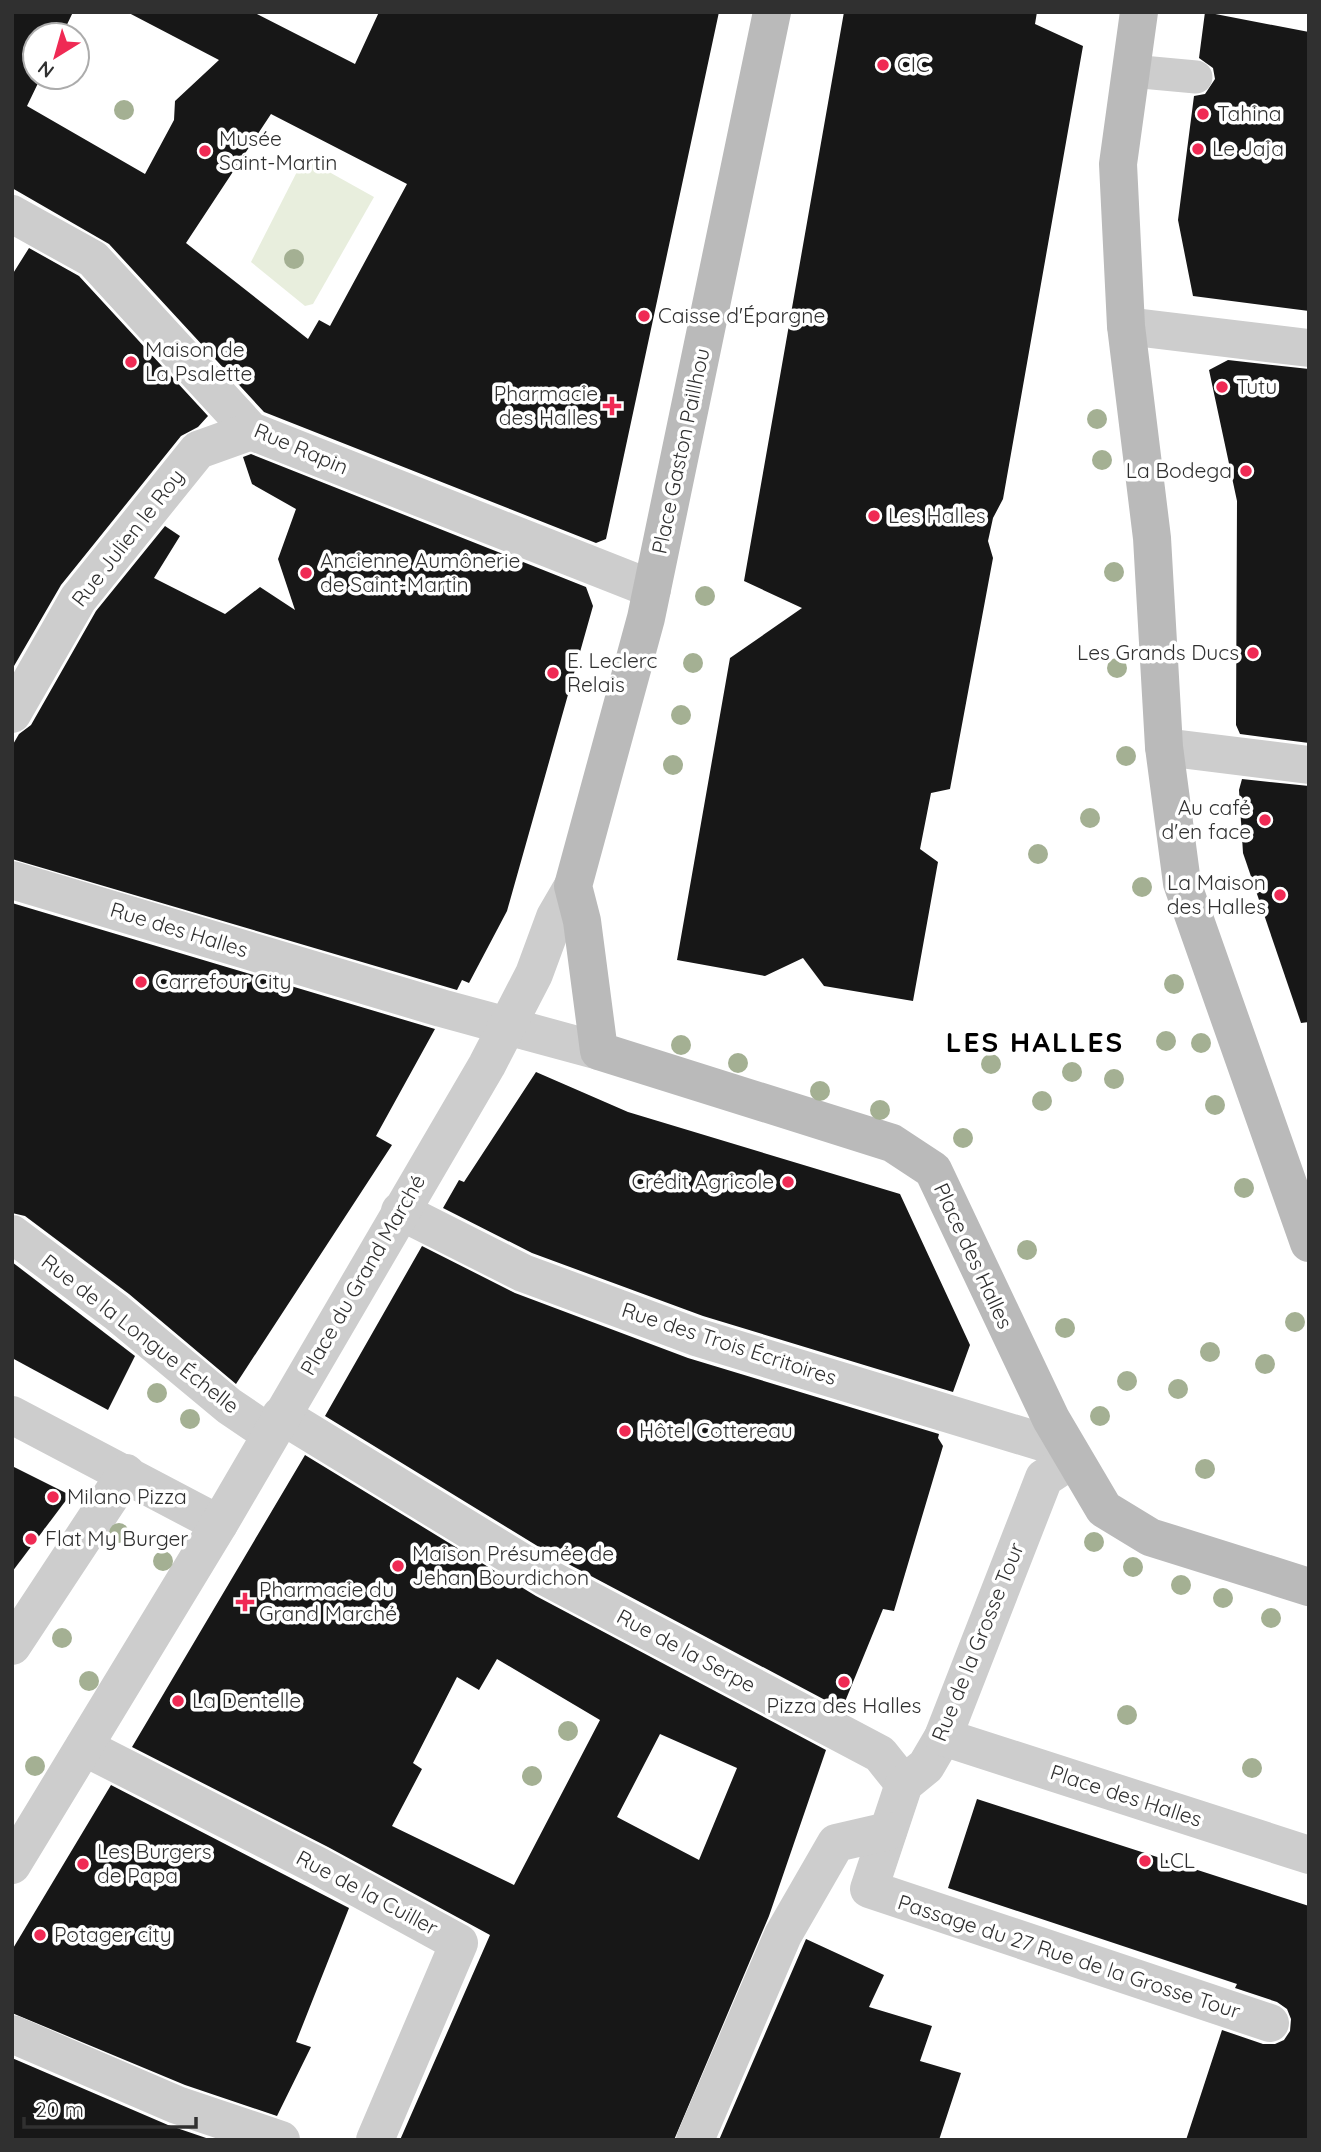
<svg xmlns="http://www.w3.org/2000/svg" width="1321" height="2152" viewBox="0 0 1321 2152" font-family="Quicksand,sans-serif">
	<rect width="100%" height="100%" fill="#fff"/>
	<!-- green -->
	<polygon fill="#e8eedd" points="304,158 374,197 313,304 305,306 251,262"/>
	<!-- building -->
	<g fill="#171717" fill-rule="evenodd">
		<path d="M12,12h61l-11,23h-27v42h6l-14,29 118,68 29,-54 1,-19 44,-41 -92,-48h126l102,52 24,-52h340l-113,527 -10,4 -332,-131 -155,-168 -97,-56zM271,114l136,70 -77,142 -11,-6 -11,19 -122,-96z"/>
		<polygon points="844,12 1037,12 1035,24 1083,46 1003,499 993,518 988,541 993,558 950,789 931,793 920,849 938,862 913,1001 824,986 803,958 765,976 677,960 730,658 802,608 744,581"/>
		<polygon points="1205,12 1309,32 1309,311 1193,296 1178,220 1194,96 1205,94 1215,79 1213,68 1199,58"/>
		<polygon points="29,248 79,276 208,416 198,427 181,436 61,585 14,666 12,275"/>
		<polygon points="1228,360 1309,369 1309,743 1240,734 1236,725 1237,501 1209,370"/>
		<polygon points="251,454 586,587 593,606 507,911 469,983 462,980 457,990 12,859 12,746 19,734 31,725 96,611 165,526 180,536 154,578 225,614 260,587 295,610 278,559 296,509 252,484 243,457"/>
		<polygon points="1242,779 1309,786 1309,1022 1301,1023 1243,853 1239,790"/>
		<polygon points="12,903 435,1029 376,1136 392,1145 236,1384 129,1294 25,1216 12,1213"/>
		<polygon points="536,1072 628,1112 900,1194 970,1345 953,1392 703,1316 532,1253 443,1208 459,1180 464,1182"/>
		<polygon points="422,1246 515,1293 688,1358 939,1434 938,1438 943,1446 894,1611 883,1609 842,1709 557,1558 325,1416"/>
		<polygon points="12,1262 135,1356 108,1410 12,1358"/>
		<path d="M305,1455l231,141 290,154 -57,166 -95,224h-274l90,-205 -162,-88 -196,-100zM497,1659l103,61 -86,165 -122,-59 30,-57 -9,-6 44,-86 22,13zM660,1734l77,34 -38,92 -82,-43z"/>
		<polygon points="12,1466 70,1495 12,1572"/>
		<polygon points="111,1785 349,1908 296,2042 311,2047 277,2116 185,2085 12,2013 12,1950"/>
		<polygon points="977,1799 1309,1906 1309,2140 1186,2140 1222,2030 1263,2044 1275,2044 1284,2040 1290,2031 1291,2019 1287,2009 1277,2002 1235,1988 1237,1984 948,1888"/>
		<polygon points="806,1939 884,1975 869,2007 932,2026 920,2061 961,2073 939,2140 719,2140"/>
		<polygon points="12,2058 168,2125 212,2140 12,2140"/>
	</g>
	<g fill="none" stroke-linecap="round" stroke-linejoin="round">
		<!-- lane -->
		<polyline stroke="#cdcdcd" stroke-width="33" points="1131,71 1196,77"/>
		<!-- street -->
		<g stroke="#cdcdcd" stroke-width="38">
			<polyline points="12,214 93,259 251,431 652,589"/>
			<polyline points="1126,326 1309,348"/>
			<polyline points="12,714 78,599 198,450 251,431"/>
			<polyline points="1164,747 1309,765"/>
			<polyline points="12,880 441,1008 599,1051"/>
			<polyline points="400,1211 523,1273 696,1337 1068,1450"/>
			<polyline points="12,1234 116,1312 229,1406 269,1433"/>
			<polyline points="12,1415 219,1524"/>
			<polyline points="281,1415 546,1577 880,1754 904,1784"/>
			<polyline points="1073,1459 1044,1478 943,1737 926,1766 904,1784 869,1889 1270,2023"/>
			<polyline points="12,1646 126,1473"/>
			<polyline points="943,1737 1309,1855"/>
			<polyline points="84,1747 318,1866 459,1943 375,2140"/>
			<polyline points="12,1865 219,1524 487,1065 534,974 555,917 573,886"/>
			<polyline points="12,2034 177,2105 281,2140"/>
			<polyline points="695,2140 783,1935 836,1843 888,1831"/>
		</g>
		<!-- secondary -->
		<g stroke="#bababa" stroke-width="38">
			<polyline points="772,12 646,618 573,886 582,921 599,1051 892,1143 933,1170 1051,1419 1104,1509 1150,1537 1309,1587"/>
			<polyline points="1139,12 1118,164 1126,326 1152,538 1164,747 1182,883 1309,1243"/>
		</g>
	</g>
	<!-- trees -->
	<g fill="#a4b093">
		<circle cx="124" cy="110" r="10"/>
		<circle cx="294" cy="259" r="10"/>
		<circle cx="1097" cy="419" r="10"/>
		<circle cx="1102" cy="460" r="10"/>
		<circle cx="1114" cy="572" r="10"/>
		<circle cx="705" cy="596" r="10"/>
		<circle cx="693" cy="663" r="10"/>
		<circle cx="1117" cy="668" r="10"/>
		<circle cx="681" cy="715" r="10"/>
		<circle cx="1126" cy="756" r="10"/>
		<circle cx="673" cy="765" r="10"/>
		<circle cx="1090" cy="818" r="10"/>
		<circle cx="1038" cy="854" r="10"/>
		<circle cx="1142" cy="887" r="10"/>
		<circle cx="1174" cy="984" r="10"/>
		<circle cx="1166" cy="1041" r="10"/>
		<circle cx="1201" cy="1043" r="10"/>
		<circle cx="681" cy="1045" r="10"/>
		<circle cx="738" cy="1063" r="10"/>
		<circle cx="991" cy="1064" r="10"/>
		<circle cx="1072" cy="1072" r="10"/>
		<circle cx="1114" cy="1079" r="10"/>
		<circle cx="820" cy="1091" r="10"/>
		<circle cx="1042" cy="1101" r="10"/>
		<circle cx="1215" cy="1105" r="10"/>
		<circle cx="880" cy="1110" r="10"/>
		<circle cx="963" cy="1138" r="10"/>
		<circle cx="1244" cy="1188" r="10"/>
		<circle cx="1027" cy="1250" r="10"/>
		<circle cx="1295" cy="1322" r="10"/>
		<circle cx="1065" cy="1328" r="10"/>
		<circle cx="1210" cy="1352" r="10"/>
		<circle cx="1265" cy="1364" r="10"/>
		<circle cx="1127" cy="1381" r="10"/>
		<circle cx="1178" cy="1389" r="10"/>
		<circle cx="157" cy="1393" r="10"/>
		<circle cx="1100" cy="1416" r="10"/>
		<circle cx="190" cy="1419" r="10"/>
		<circle cx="1205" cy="1469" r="10"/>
		<circle cx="119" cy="1533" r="10"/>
		<circle cx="1094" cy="1542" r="10"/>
		<circle cx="163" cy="1561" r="10"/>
		<circle cx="1133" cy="1567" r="10"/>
		<circle cx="1181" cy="1585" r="10"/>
		<circle cx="1223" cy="1598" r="10"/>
		<circle cx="1271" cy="1618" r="10"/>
		<circle cx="62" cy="1638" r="10"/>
		<circle cx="89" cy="1681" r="10"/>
		<circle cx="1127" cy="1715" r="10"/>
		<circle cx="568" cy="1731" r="10"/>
		<circle cx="35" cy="1766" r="10"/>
		<circle cx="1252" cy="1768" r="10"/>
		<circle cx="532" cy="1776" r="10"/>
	</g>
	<!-- markers -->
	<g fill="#ef2a54" stroke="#fff" stroke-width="2.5">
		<circle cx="883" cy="65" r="7"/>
		<circle cx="1203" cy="114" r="7"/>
		<circle cx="1198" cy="149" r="7"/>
		<circle cx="205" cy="151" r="7"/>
		<circle cx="644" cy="316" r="7"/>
		<circle cx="131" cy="362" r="7"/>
		<circle cx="1222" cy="387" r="7"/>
		<path d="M608.5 395.5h7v7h7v7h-7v7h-7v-7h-7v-7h7z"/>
		<circle cx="1246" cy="471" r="7"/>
		<circle cx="874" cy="516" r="7"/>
		<circle cx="306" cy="573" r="7"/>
		<circle cx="1253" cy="653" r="7"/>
		<circle cx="553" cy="673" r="7"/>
		<circle cx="1265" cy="820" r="7"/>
		<circle cx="1280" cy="895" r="7"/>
		<circle cx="141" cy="982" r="7"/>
		<circle cx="788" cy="1182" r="7"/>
		<circle cx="625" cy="1431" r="7"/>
		<circle cx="53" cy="1497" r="7"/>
		<circle cx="31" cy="1539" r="7"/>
		<circle cx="398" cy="1566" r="7"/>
		<path d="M241.5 1591.5h7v7h7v7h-7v7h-7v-7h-7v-7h7z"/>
		<circle cx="844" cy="1682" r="7"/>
		<circle cx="178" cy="1701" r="7"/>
		<circle cx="1145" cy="1861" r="7"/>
		<circle cx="83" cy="1864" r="7"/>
		<circle cx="40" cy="1935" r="7"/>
	</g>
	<g text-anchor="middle" stroke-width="7" stroke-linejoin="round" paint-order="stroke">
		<!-- poi labels -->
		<g font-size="21" fill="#303030" stroke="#fff" text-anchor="start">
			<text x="897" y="72">CIC</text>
			<text x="1217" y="121">Tahina</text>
			<text x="219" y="146">Musée<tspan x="219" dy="24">Saint-Martin</tspan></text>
			<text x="1212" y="156">Le Jaja</text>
			<text x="658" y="323">Caisse d'Épargne</text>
			<text x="145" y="357">Maison de<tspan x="145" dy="24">La Psalette</tspan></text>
			<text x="1236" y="394">Tutu</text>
			<text x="598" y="401" text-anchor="end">Pharmacie<tspan x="598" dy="24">des Halles</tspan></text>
			<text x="1232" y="478" text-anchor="end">La Bodega</text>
			<text x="888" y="523">Les Halles</text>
			<text x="320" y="568">Ancienne Aumônerie<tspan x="320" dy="24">de Saint-Martin</tspan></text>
			<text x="1239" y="660" text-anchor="end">Les Grands Ducs</text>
			<text x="567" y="668">E. Leclerc<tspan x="567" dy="24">Relais</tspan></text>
			<text x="1251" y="815" text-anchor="end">Au café<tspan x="1251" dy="24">d'en face</tspan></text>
			<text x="1266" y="890" text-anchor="end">La Maison<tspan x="1266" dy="24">des Halles</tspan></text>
			<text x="155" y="989">Carrefour City</text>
			<text x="774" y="1189" text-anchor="end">Crédit Agricole</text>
			<text x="639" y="1438">Hôtel Cottereau</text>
			<text x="67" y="1504">Milano Pizza</text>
			<text x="45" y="1546">Flat My Burger</text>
			<text x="412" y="1561">Maison Présumée de<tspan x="412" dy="24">Jehan Bourdichon</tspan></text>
			<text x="259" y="1597">Pharmacie du<tspan x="259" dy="24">Grand Marché</tspan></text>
			<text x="192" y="1708">La Dentelle</text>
			<text x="844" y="1713" text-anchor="middle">Pizza des Halles</text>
			<text x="97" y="1859">Les Burgers<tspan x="97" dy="24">de Papa</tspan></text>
			<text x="1159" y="1868">LCL</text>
			<text x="54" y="1942">Potager city</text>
		</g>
		<!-- street labels -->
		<g font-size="21" fill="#303030" stroke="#fff">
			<text transform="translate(301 449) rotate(23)" y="7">Rue Rapin</text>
			<text transform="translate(681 451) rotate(-78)" y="7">Place Gaston Paillhou</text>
			<text transform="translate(128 538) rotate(-52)" y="7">Rue Julien le Roy</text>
			<text transform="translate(179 930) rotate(17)" y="7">Rue des Halles</text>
			<text transform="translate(973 1256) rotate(65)" y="7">Place des Halles</text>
			<text transform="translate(363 1275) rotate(-60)" y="7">Place du Grand Marché</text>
			<text transform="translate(140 1334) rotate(38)" y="7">Rue de la Longue Échelle</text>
			<text transform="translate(729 1344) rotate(18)" y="7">Rue des Trois Écritoires</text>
			<text transform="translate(978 1642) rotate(-68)" y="7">Rue de la Grosse Tour</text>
			<text transform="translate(686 1651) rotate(28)" y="7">Rue de la Serpe</text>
			<text transform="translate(1126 1796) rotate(18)" y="7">Place des Halles</text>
			<text transform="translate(367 1893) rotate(28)" y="7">Rue de la Cuiller</text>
			<text transform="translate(1069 1957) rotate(18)" y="7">Passage du 27 Rue de la Grosse Tour</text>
		</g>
		<!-- district labels -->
		<g font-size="28" font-weight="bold" letter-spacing="2" fill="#000" stroke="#fff">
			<text x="1035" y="1052">LES HALLES</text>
		</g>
	</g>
	<!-- border -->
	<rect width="1321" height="2152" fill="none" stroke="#303030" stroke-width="28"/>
	<!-- north arrow -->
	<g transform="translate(56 56) rotate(217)"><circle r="33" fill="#ffffff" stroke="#acacac" stroke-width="2"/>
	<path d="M0-5L12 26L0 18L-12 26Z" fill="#ef2a54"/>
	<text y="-10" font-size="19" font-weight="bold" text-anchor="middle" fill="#303030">N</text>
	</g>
	<!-- scale -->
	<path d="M24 2117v10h172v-10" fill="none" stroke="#303030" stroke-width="3.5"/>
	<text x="35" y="2117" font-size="21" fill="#303030" stroke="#ffffff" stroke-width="5" paint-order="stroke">20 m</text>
</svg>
